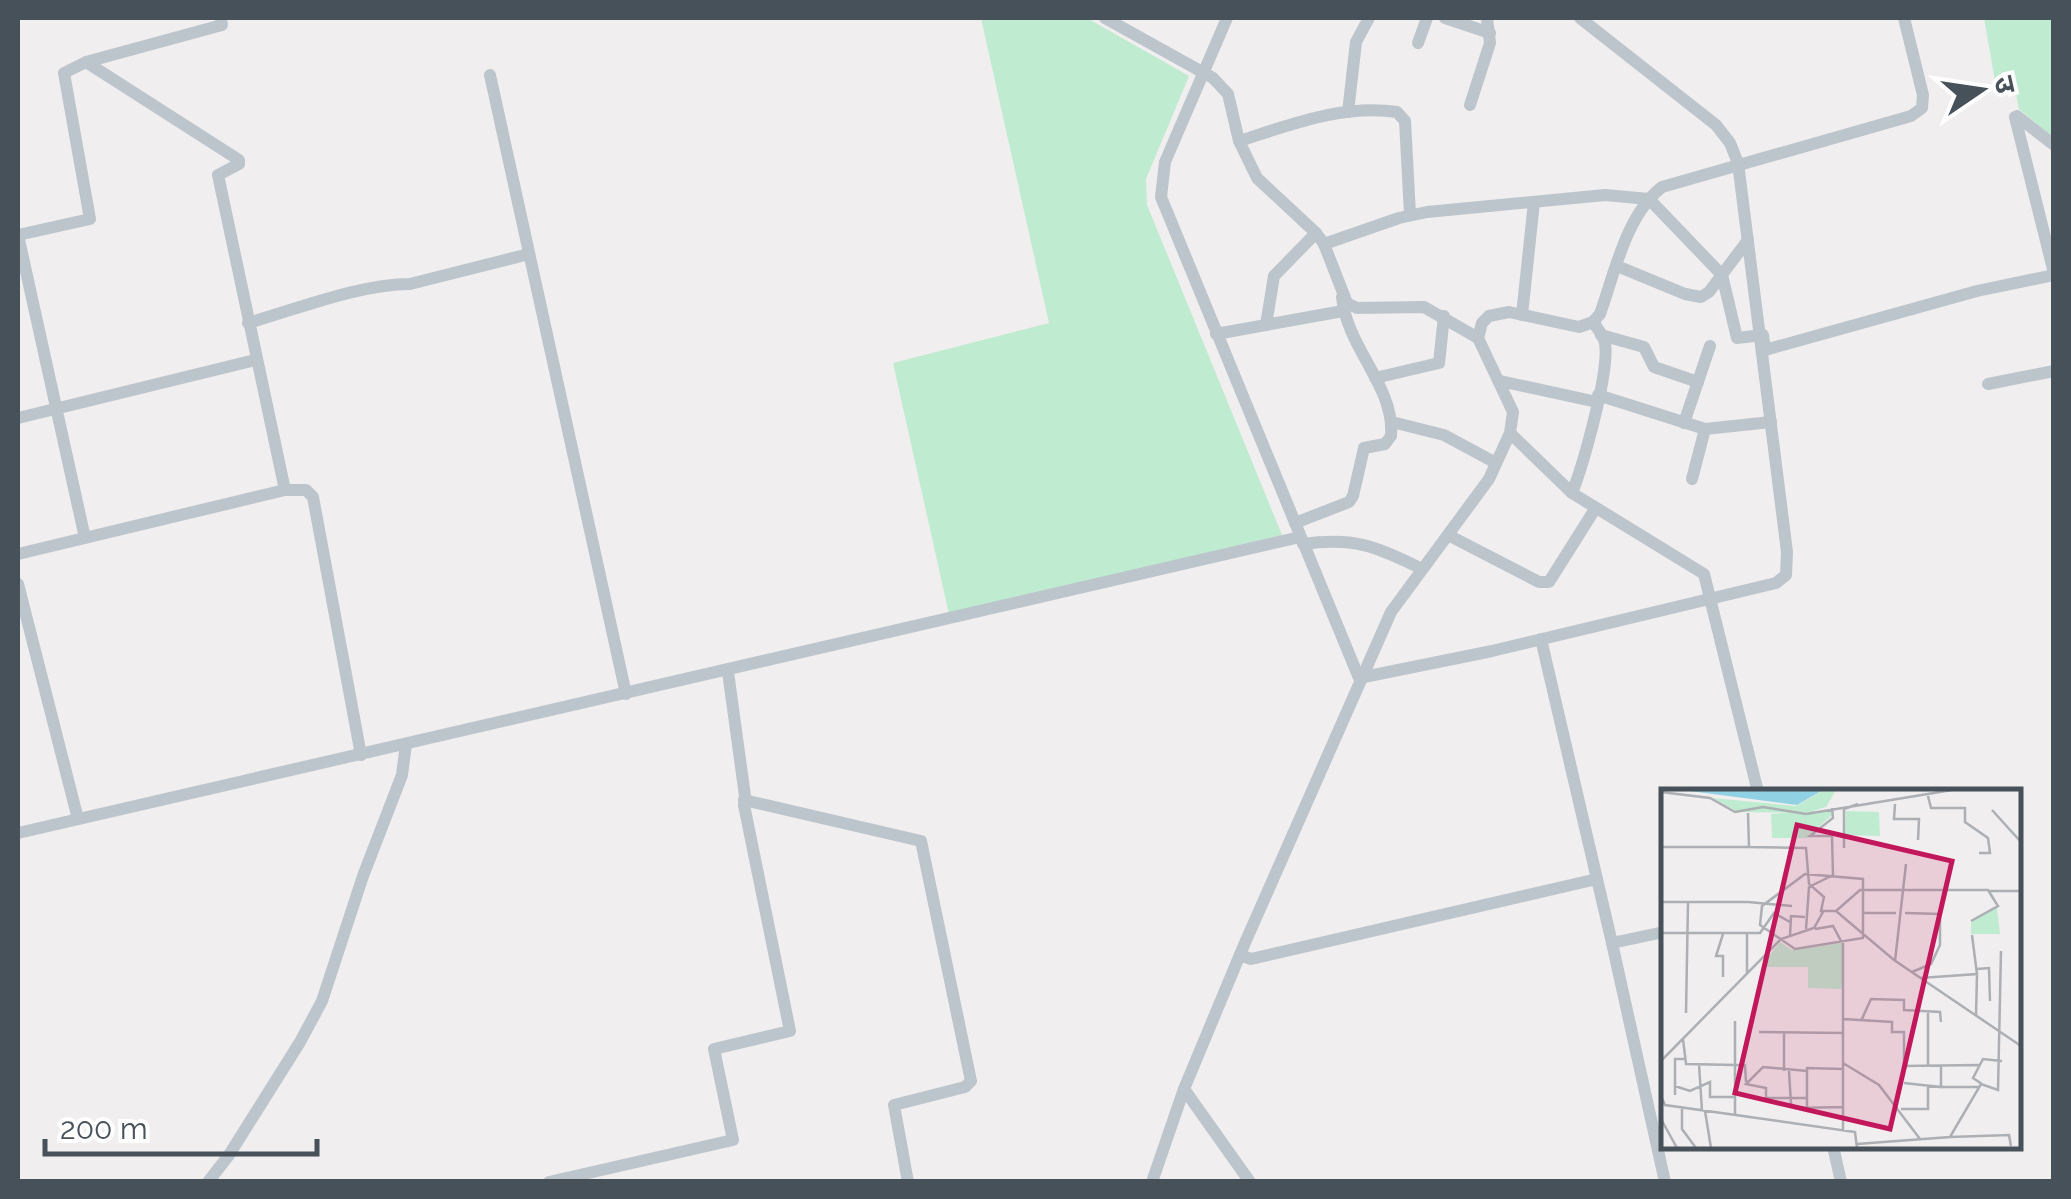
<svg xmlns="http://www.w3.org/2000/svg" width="2071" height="1199" viewBox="0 0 2071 1199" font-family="Raleway,'Noto Sans Devanagari',sans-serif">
	<rect width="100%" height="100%" fill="#f0eeee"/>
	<!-- green -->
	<g fill="#bfebd0">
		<polygon points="981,18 1087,18 1189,76 1146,179 1147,205 1282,535 949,614 893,363 1049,323"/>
		<polygon points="1984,18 2053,18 2053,137 2019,109 2014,84 1996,87"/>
	</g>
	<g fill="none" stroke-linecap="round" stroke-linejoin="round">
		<!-- minor -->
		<g stroke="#bdc5cc" stroke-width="12">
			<polyline points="1105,18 1213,78 1228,94 1239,141 1257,178 1316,233 1324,244 1347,303 1357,308 1424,307 1478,338"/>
			<polyline points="1227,18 1165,162 1161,197 1359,678 1492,651 1776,583 1786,575 1787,552 1738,163 1730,143 1716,125 1580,18"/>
			<polyline points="1445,18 1490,33"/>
			<polyline points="1418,43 1427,18"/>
			<polyline points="86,62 222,25 221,18"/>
			<polyline points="490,75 626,694"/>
			<polyline points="1470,105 1490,43 1487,18"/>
			<polyline points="1348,112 1356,42 1369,18"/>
			<path d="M1239,141c51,-16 103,-37 158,-29l8,9 5,93"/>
			<polyline points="2054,145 2017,116 2015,117 2054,273"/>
			<polyline points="1324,244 1399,218 1427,212 1605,195 1649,199 1722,275 1737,338 1763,335 1765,350 1977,291 2054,275"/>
			<polyline points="1617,266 1685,294 1701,297 1709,292 1748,240"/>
			<polyline points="1522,315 1534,202"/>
			<path d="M248,323c49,-14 112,-39 162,-39l119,-30"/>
			<polyline points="1266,325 1274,276 1316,233"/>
			<polyline points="1216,334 1343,311"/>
			<polyline points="1601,335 1644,347 1654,367 1698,382"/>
			<polyline points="1375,378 1439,363 1444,316"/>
			<polyline points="1500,381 1597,402"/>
			<polyline points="1988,384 2054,371"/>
			<polyline points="1598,395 1705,429 1771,422"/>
			<polyline points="18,418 255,360"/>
			<polyline points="1392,422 1444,435 1496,463"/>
			<polyline points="1684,423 1710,346"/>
			<polyline points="1510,433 1572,493 1704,574 1758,792"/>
			<polyline points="1692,479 1705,429"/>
			<path d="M1572,493c11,-28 38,-122 33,-150 -2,-8 -8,-15 -12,-21"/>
			<path d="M1295,523l54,-21 4,-6 11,-48 21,-4 6,-8c4,-50 -44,-87 -49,-139"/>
			<polyline points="1448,535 1539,582 1549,582 1595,509"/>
			<polyline points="85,538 18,235 90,219 64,73 86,62 239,160 239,164 218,175 285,490"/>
			<path d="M1303,544c50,-7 73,2 117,24"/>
			<polyline points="18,554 285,490 306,490 313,497 361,755"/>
			<polyline points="18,584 78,819"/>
			<polyline points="1541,639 1597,879"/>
			<polyline points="744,800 921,841 971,1081 965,1087 894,1105 908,1182"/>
			<polyline points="18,833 1300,537"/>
			<polyline points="1612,943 1665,1182"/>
			<polyline points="1240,955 1251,959 1597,879 1612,943 1664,932"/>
			<polyline points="1184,1089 1250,1182"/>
			<polyline points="1833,1146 1841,1182"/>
			<polyline points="208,1182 229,1155 300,1042 322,1001 363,876 402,775 406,744"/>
			<polyline points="549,1182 733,1140 714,1049 790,1031 744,805 745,796 728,672"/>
			<path d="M1152,1182l32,-93 60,-144 147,-333 98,-133 21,-46 3,-21 -35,-74 4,-15 7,-7 20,-4 70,15 14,-5 7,-8c15,-42 26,-99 62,-127l249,-71 11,-8 1,-13 -19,-77"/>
		</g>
	</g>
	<!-- overview -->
	<g transform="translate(1661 789)">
		<rect width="360" height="360" fill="#f0eeee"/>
		<path d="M163,1h12l-10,17 -20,6 -68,-1 -25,-14 83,8zM169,21l2,5 -26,23h-34l-1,-24zM185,22l33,1 1,24 -35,-1zM336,118l3,27h-29v-13zM119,153l12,8 50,-7 1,46 -35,-1v-21h-47z" fill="#bfebd0"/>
		<path d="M21,1h141l-26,15z" fill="#90d2e4"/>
		<path fill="none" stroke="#acafb3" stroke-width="2.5" d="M0,3l49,6 25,14 28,-5 43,7 146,-24M267,7l3,12h34v14l23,16 2,15h-11M234,15l-1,15h25l-1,21M331,21l29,32M87,24l1,34 57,1 3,36 15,13 -3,14h15l58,49 127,86M0,58h88M183,59v-39l14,-5M144,85l58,5v59l-68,11 -35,-24 2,-19zM328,102h32M1,113h86M87,113l44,4M175,122l24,-21h128l10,16 -27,15M203,124h32M244,124l35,1v31l-9,19 -19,8M145,140l3,-42 24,-12 -1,-39h-22l23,-18 -1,-10M154,140l18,-3 8,15M0,144h99l14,-20 16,9M129,148l1,-21 14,1M234,172l11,-97M316,180l12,-1 1,33M86,184v-39M62,188v-21h-7l7,-22M259,189l57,-4 -5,-39M25,224l2,-111M315,227l1,-42M182,230l49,3v10h12v34l75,-1M74,232v44h10l1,17M200,232l10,-22 33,1v10l36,2 1,10M98,243l84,1M123,243v39M22,250l3,25 49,1v52M0,272l120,-122 33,-11 9,-16M182,274l36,22 41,54M38,275l3,47M267,276v-53M128,282l2,33M146,282l-44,-4 -17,17 20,4v10h41M243,294l37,4v-21M321,295l-9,-6 10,-19 19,2M14,297l15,5 20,-9v15h24M280,298h38M14,306v-36h9M0,307l4,9 190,27 2,16M21,319v21l14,19M134,319l48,-1M146,319v-40l36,1M240,320h27v-23M44,322l6,37M0,330l16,29M182,343v-191M289,348l59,-2 2,11M196,355l93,-7 31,-53 17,6 3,-139"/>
		<path fill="#c2185b" fill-opacity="0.15" stroke="#c2185b" stroke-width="5" d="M136,36l155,36 -62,268 -155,-36z"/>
		<rect width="360" height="360" fill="none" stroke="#47515a" stroke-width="5"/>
	</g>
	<!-- border -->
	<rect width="2071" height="1199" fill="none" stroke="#47515a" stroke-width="40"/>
	<!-- north arrow -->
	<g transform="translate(1981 90) rotate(77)" stroke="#ffffff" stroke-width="8" paint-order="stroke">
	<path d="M0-8L18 38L0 25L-18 38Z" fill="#47515a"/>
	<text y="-15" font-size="28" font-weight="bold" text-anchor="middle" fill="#47515a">उ</text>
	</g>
	<!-- scale -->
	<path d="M45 1139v15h272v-15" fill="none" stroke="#47515a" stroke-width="5"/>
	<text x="60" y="1139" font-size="30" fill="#47515a" stroke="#ffffff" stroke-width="8" paint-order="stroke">200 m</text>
</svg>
